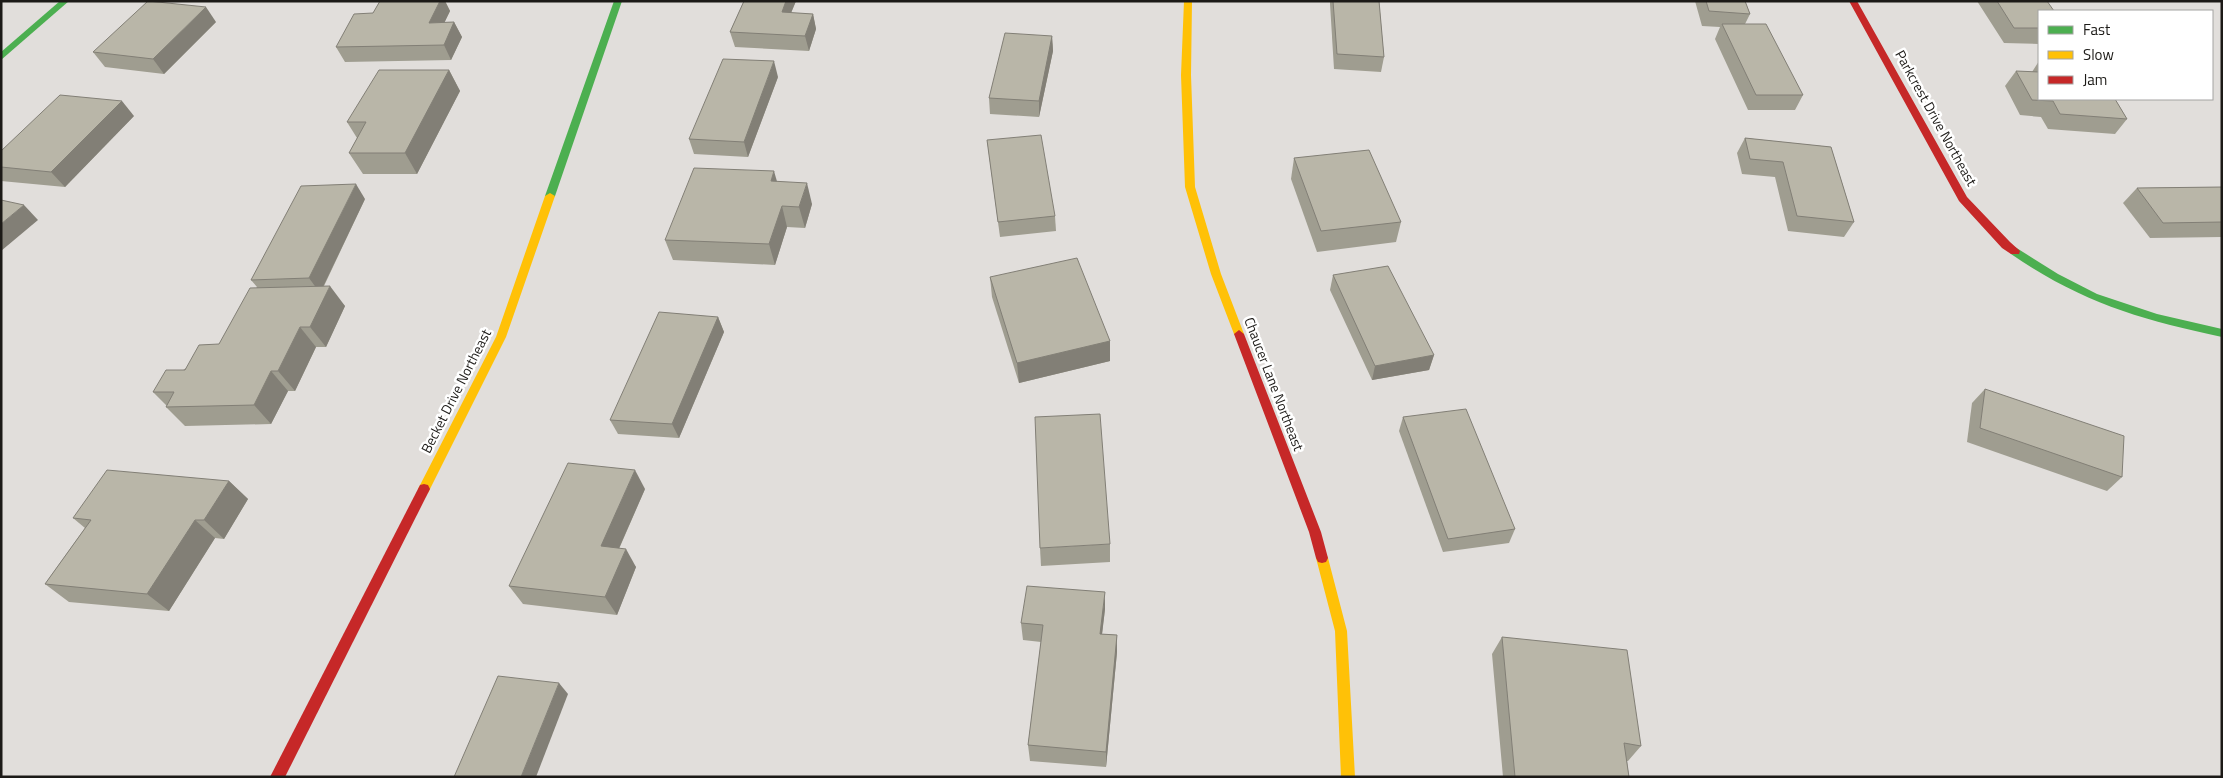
<svg xmlns="http://www.w3.org/2000/svg" width="2223" height="778" viewBox="0 0 2223 778" font-family="'Titillium Web',sans-serif">
	<rect width="100%" height="100%" fill="#e1dedb"/>
	<g fill="none" stroke-linecap="round" stroke-linejoin="round">
		<!-- fast -->
		<g fill="#4caf50" fill-rule="evenodd">
			<polygon points="60,1 69,1 1,60 1,52"/>
			<polygon points="614,1 622,1 555,196 553,198 547,198 545,196"/>
			<path d="M2015,247l43,27 39,20 60,20 65,15v8c-81,-17 -142,-35 -211,-83l-1,-3 1,-3z"/>
		</g>
		<!-- slow -->
		<g fill="#ffc107" fill-rule="evenodd">
			<polygon points="1184,1 1192,1 1191,75 1195,187 1221,274 1244,334 1239,338 1234,334 1211,274 1185,187 1181,75"/>
			<polygon points="550,193 555,196 506,337 428,493 424,494 420,493 418,489 496,337 545,196"/>
			<polygon points="1322,553 1326,554 1328,558 1347,631 1355,777 1341,777 1335,631 1316,558 1318,554"/>
		</g>
		<!-- jam -->
		<g fill="#c62828" fill-rule="evenodd">
			<polygon points="1849,1 1857,1 1967,197 2010,242 2020,251 2019,254 2011,254 2002,248 1959,201"/>
			<polygon points="1239,330 1244,334 1321,532 1328,558 1326,562 1322,563 1318,562 1316,558 1309,532 1234,334"/>
			<polygon points="424,484 428,485 430,489 285,777 270,777 420,485"/>
		</g>
	</g>
	<!-- wall -->
	<g fill="#9f9d90">
		<polygon points="380,1 445,1 450,11 444,23 454,22 462,37 451,60 345,62 336,47 373,13"/>
		<polygon points="744,1 796,1 791,13 813,14 816,29 809,51 735,47 730,32"/>
		<polygon points="1330,1 1379,1 1384,57 1381,72 1334,69 1330,4"/>
		<polygon points="1695,1 1745,1 1750,14 1745,24 1803,95 1795,110 1748,110 1715,39 1720,27 1702,26"/>
		<polygon points="1977,1 2047,1 2039,11 2039,44 2004,43"/>
		<polygon points="216,22 164,74 105,67 93,52"/>
		<polygon points="1052,36 1053,51 1039,117 990,114 989,98"/>
		<polygon points="2039,61 2039,99 2115,99 2127,119 2115,134 2048,129 2041,117 2020,115 2005,86 2016,71 2032,72"/>
		<polygon points="449,70 460,91 417,174 363,174 349,153 357,138 347,122"/>
		<polygon points="778,77 748,157 694,154 689,139"/>
		<polygon points="134,116 65,187 1,181 1,151"/>
		<polygon points="1745,138 1831,147 1854,222 1844,237 1788,231 1775,177 1742,174 1737,153"/>
		<polygon points="987,140 1055,216 1056,231 1000,237"/>
		<polygon points="1294,158 1401,222 1396,242 1317,252 1291,179"/>
		<polygon points="777,182 812,204 805,228 787,227 775,265 673,260 665,240"/>
		<polygon points="2222,187 2222,237 2150,238 2123,203 2137,188"/>
		<polygon points="365,199 324,286 345,306 326,347 316,347 295,391 288,391 271,424 185,426 166,407 167,406 153,392 219,344 257,287 251,280"/>
		<polygon points="1333,275 1434,355 1429,370 1372,380 1330,290"/>
		<polygon points="990,277 1110,341 1110,361 1019,383 992,297"/>
		<polygon points="718,317 724,332 679,438 618,434 610,420"/>
		<polygon points="1985,389 2122,477 2107,491 1967,442 1972,403"/>
		<polygon points="1403,417 1515,529 1509,543 1443,552 1399,431"/>
		<polygon points="229,481 248,499 224,539 215,538 169,611 69,602 45,584 85,528 73,518"/>
		<polygon points="645,489 619,549 636,567 617,615 523,604 509,586"/>
		<polygon points="1110,544 1110,562 1041,566 1040,548"/>
		<polygon points="1105,609 1102,634 1117,635 1117,652 1106,767 1030,761 1028,745 1041,642 1023,640 1021,623"/>
		<polygon points="1502,637 1641,746 1628,761 1627,761 1629,777 1503,777 1492,654"/>
	</g>
	<!-- shaded-wall -->
	<g fill="#827f76">
		<polygon points="440,1 445,1 450,11 437,38 429,23"/>
		<polygon points="786,1 796,1 785,27 782,12"/>
		<polygon points="206,7 216,22 164,74 153,59"/>
		<polygon points="813,14 816,29 809,51 805,36"/>
		<polygon points="454,22 462,37 451,60 444,45"/>
		<polygon points="1052,36 1053,51 1039,117 1039,101"/>
		<polygon points="774,61 778,77 748,157 744,142"/>
		<polygon points="449,70 460,91 417,174 405,153"/>
		<polygon points="122,101 134,116 65,187 51,172"/>
		<polygon points="774,171 780,192 771,181"/>
		<polygon points="807,183 812,204 805,228 799,207"/>
		<polygon points="356,184 365,199 320,293 309,278"/>
		<polygon points="24,205 38,220 1,251 1,224"/>
		<polygon points="782,206 787,227 775,265 769,244"/>
		<polygon points="330,286 345,306 326,347 310,327"/>
		<polygon points="718,317 724,332 679,438 672,424"/>
		<polygon points="300,327 316,347 295,391 278,371"/>
		<polygon points="1110,341 1110,361 1019,383 1017,363"/>
		<polygon points="1434,355 1429,370 1372,380 1375,366"/>
		<polygon points="271,371 288,391 271,424 254,405"/>
		<polygon points="635,470 645,489 612,564 601,546"/>
		<polygon points="229,481 248,499 224,539 204,520"/>
		<polygon points="195,520 215,538 169,611 147,594"/>
		<polygon points="626,549 636,567 617,615 605,597"/>
		<polygon points="1105,592 1105,609 1100,651 1100,634"/>
		<polygon points="1117,635 1117,652 1106,767 1106,752"/>
		<polygon points="559,683 568,694 536,777 521,777"/>
	</g>
	<!-- building -->
	<g fill="#b9b6a8" stroke="#827f76">
		<polygon points="148,1 206,7 153,59 93,52"/>
		<polygon points="380,1 440,1 429,23 454,22 444,45 336,47 354,14 373,13"/>
		<polygon points="744,1 786,1 782,12 813,14 805,36 730,32"/>
		<polygon points="1333,1 1379,1 1384,57 1337,54"/>
		<polygon points="1706,1 1745,1 1750,14 1709,11"/>
		<polygon points="1997,1 2047,1 2054,11 2039,11 2039,28 2014,28"/>
		<polygon points="1722,24 1766,24 1803,95 1756,95"/>
		<polygon points="1005,33 1052,36 1039,101 989,98"/>
		<polygon points="723,59 774,61 744,142 689,139"/>
		<polygon points="379,70 449,70 405,153 349,153 366,122 347,122"/>
		<polygon points="2016,71 2039,72 2039,99 2115,99 2127,119 2060,114 2053,101 2032,100"/>
		<polygon points="60,95 122,101 51,172 1,167 1,151"/>
		<polygon points="1041,135 1055,216 998,222 987,140"/>
		<polygon points="1745,138 1831,147 1854,222 1797,216 1783,162 1750,159"/>
		<polygon points="1369,150 1401,222 1321,231 1294,158"/>
		<polygon points="694,168 774,171 771,181 807,183 799,207 782,206 769,244 665,240"/>
		<polygon points="356,184 309,278 251,280 301,186"/>
		<polygon points="2222,187 2222,222 2163,223 2137,188"/>
		<polygon points="1,200 24,205 1,224"/>
		<polygon points="1077,258 1110,341 1017,363 990,277"/>
		<polygon points="1388,266 1434,355 1375,366 1333,275"/>
		<polygon points="330,286 310,327 300,327 278,371 271,371 254,405 166,407 174,392 153,392 166,370 185,370 199,345 219,344 250,288"/>
		<polygon points="659,312 718,317 672,424 610,420"/>
		<polygon points="1985,389 2124,436 2122,477 1980,428"/>
		<polygon points="1466,409 1515,529 1448,539 1403,417"/>
		<polygon points="1100,414 1110,544 1040,548 1035,417"/>
		<polygon points="568,463 635,470 601,546 626,549 605,597 509,586"/>
		<polygon points="107,470 229,481 204,520 195,520 147,594 45,584 91,520 73,518"/>
		<polygon points="1027,586 1105,592 1100,634 1117,635 1106,752 1028,745 1043,625 1021,623"/>
		<polygon points="1502,637 1627,650 1641,746 1624,743 1629,777 1515,777"/>
		<polygon points="498,676 559,683 521,777 454,777"/>
	</g>
	<g text-anchor="middle" stroke-width="5" stroke-linejoin="round" paint-order="stroke">
		<!-- street labels -->
		<g font-size="14" fill="#1c1a17" stroke="#fff">
			<text transform="translate(1936 118) rotate(61)" y="5">Parkcrest Drive Northeast</text>
			<text transform="translate(1274 384) rotate(69)" y="5">Chaucer Lane Northeast</text>
			<text transform="translate(456 391) rotate(-63)" y="5">Becket Drive Northeast</text>
		</g>
	</g>
	<!-- border -->
	<rect width="2223" height="778" fill="none" stroke="#1c1a17" stroke-width="5"/>
	<!-- legend -->
	<rect x="2038" y="10" width="175" height="90" fill="#ffffff" stroke="#a4a3a2"/>
	<rect x="2048" y="26" width="25" height="8" fill="#4caf50" stroke="#a4a3a2"/>
	<text x="2083" y="35" font-size="15" fill="#1c1a17">Fast</text>
	<rect x="2048" y="51" width="25" height="8" fill="#ffc107" stroke="#a4a3a2"/>
	<text x="2083" y="60" font-size="15" fill="#1c1a17">Slow</text>
	<rect x="2048" y="76" width="25" height="8" fill="#c62828" stroke="#a4a3a2"/>
	<text x="2083" y="85" font-size="15" fill="#1c1a17">Jam</text>
</svg>
